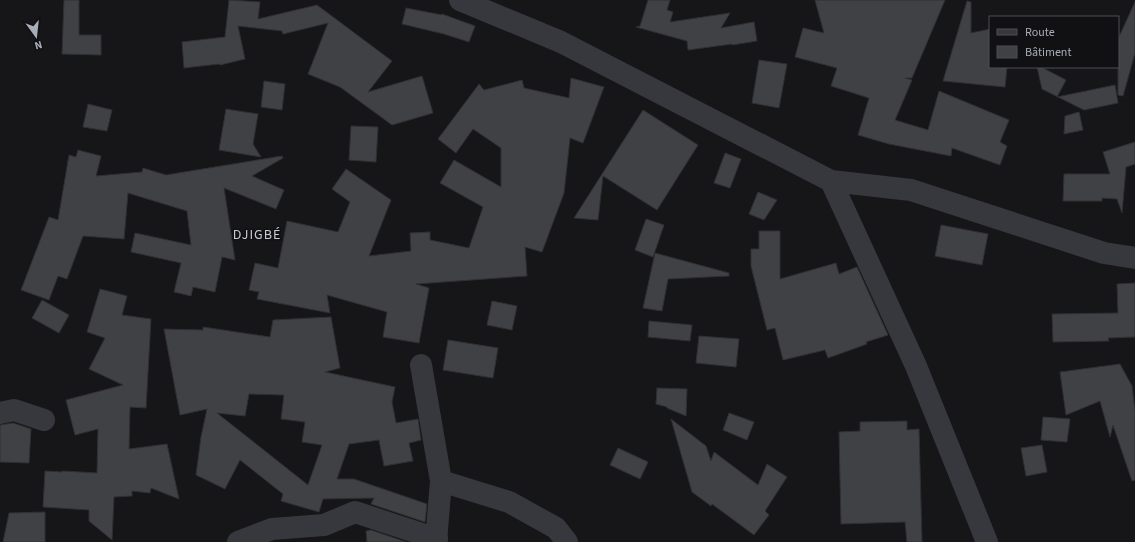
<svg xmlns="http://www.w3.org/2000/svg" width="1135" height="542" viewBox="0 0 1135 542" font-family="'Source Sans 3',sans-serif">
	<rect width="100%" height="100%" fill="#161618"/>
	<!-- building -->
	<g fill="#404145" stroke="#303034" fill-rule="evenodd">
		<polygon points="64,0 79,0 79,35 101,35 101,55 62,54"/>
		<polygon points="229,0 260,2 258,19 317,5 392,61 368,92 422,76 433,113 392,125 340,87 308,74 328,23 283,34 282,31 238,26 245,59 220,65 219,64 184,68 182,42 225,37"/>
		<polygon points="648,0 670,0 667,10 673,12 670,22 730,13 721,28 754,22 757,41 732,45 732,44 688,50 687,41 636,27 640,26"/>
		<polygon points="815,0 945,0 912,78 905,78 912,80 895,120 928,130 939,91 1009,120 1000,142 1007,146 1000,165 952,148 951,156 889,144 858,135 869,98 831,86 837,68 795,57 803,28 824,33"/>
		<polygon points="967,1 971,2 971,33 990,29 990,67 1007,67 1005,87 943,81"/>
		<polygon points="1135,2 1135,53 1123,96 1118,95 1118,39"/>
		<polygon points="406,8 442,15 442,14 475,26 469,42 444,34 402,24"/>
		<polygon points="759,60 787,64 779,108 752,103"/>
		<polygon points="1037,67 1041,67 1066,80 1057,97 1115,85 1118,103 1084,110 1042,89"/>
		<polygon points="571,78 604,87 583,143 570,138 564,193 542,252 525,247 527,276 416,284 429,288 419,343 383,337 387,312 327,295 330,313 257,299 259,292 249,290 255,263 278,268 287,221 338,232 350,202 332,189 346,169 391,200 369,256 411,251 410,233 430,232 430,240 469,248 483,207 440,183 454,160 501,187 501,148 473,129 456,153 438,139 479,84 484,90 522,80 524,88 569,98"/>
		<polygon points="264,81 285,84 282,110 261,107"/>
		<polygon points="88,104 112,110 107,131 83,127"/>
		<polygon points="226,109 258,114 253,144 261,157 219,150"/>
		<polygon points="643,110 698,145 657,210 603,176 598,220 574,218"/>
		<polygon points="1079,112 1083,130 1064,134 1065,116"/>
		<polygon points="351,126 378,127 376,162 349,160"/>
		<polygon points="1135,142 1135,164 1126,167 1122,213 1117,199 1102,198 1102,201 1063,201 1064,174 1110,174 1103,152"/>
		<polygon points="78,150 101,156 96,176 142,172 143,168 166,175 282,156 283,158 252,176 284,190 276,209 224,188 235,260 222,257 215,292 193,287 191,296 174,292 181,263 131,252 135,233 191,245 187,211 128,193 124,239 83,236 67,279 58,276 49,300 21,290 49,217 58,220 69,155 76,157"/>
		<polygon points="725,153 741,159 730,188 714,183"/>
		<polygon points="758,192 777,200 764,220 749,214"/>
		<polygon points="646,219 664,225 653,257 635,250"/>
		<polygon points="941,225 988,234 982,265 935,256"/>
		<polygon points="759,231 780,231 780,279 836,263 839,274 857,267 888,335 866,342 867,344 828,358 825,350 783,360 775,328 767,330 751,266 751,249 759,249"/>
		<polygon points="655,253 729,273 729,276 668,279 662,311 643,308"/>
		<polygon points="1135,283 1135,337 1108,338 1109,341 1053,342 1052,314 1118,313 1117,284"/>
		<polygon points="100,289 127,296 122,315 151,319 146,408 130,407 129,449 167,444 179,499 151,488 150,493 132,491 132,496 114,497 112,540 89,521 89,510 43,507 45,471 62,472 62,471 97,473 98,429 75,435 66,400 123,385 89,369 105,338 87,332"/>
		<polygon points="42,300 69,315 59,333 32,318"/>
		<polygon points="492,301 517,306 512,330 487,325"/>
		<path d="M331,317l9,51 -15,4 70,15 -3,15 4,21 22,-4 3,21 -12,3 4,18 -29,5 -5,-26 -30,4 -12,35h17l73,25 -2,18 -54,-18 3,-6 -51,1 -4,13 -38,-11 2,-7 -43,-34 -15,29 -29,-14 5,-38 6,-28 -27,6 -16,-86 39,1v-3l67,10 3,-17zM249,394l35,1 -3,24 24,3 -3,20 20,3 -14,40 -91,-72 28,3z"/>
		<polygon points="649,321 692,325 690,341 648,337"/>
		<polygon points="699,336 739,339 736,367 696,363"/>
		<polygon points="448,340 498,348 493,378 443,370"/>
		<polygon points="1120,364 1132,386 1135,411 1135,480 1132,481 1113,425 1110,437 1100,401 1066,415 1060,372"/>
		<polygon points="657,388 687,389 686,416 667,408 667,407 656,404"/>
		<polygon points="729,413 754,422 747,440 723,430"/>
		<polygon points="1043,417 1070,419 1067,442 1041,440"/>
		<polygon points="671,419 706,446 711,461 714,452 758,485 767,464 787,477 765,511 769,515 754,535 712,504 711,506 692,492"/>
		<polygon points="907,421 907,430 919,429 922,542 907,542 905,522 841,524 839,432 860,431 860,422"/>
		<polygon points="13,423 31,429 29,463 0,462 0,425"/>
		<polygon points="1042,445 1047,472 1026,476 1021,448"/>
		<polygon points="618,448 648,462 640,479 610,465"/>
		<polygon points="45,512 45,542 3,542 9,513"/>
		<polygon points="371,530 406,542 367,542 366,531"/>
	</g>
	<g fill="none" stroke-linecap="round" stroke-linejoin="round">
		<!-- minor -->
		<g stroke="#37383d" stroke-width="22">
			<polyline points="460,0 561,42 831,181 911,190 1104,253 1135,258"/>
			<polyline points="831,181 916,366 987,542"/>
			<polyline points="421,365 441,481 436,542"/>
			<polyline points="0,413 14,410 44,420"/>
			<polyline points="441,481 509,502 556,528 567,542"/>
			<polyline points="238,542 272,529 324,525 355,512 437,539"/>
		</g>
	</g>
	<g text-anchor="middle" stroke-width="3" stroke-linejoin="round" paint-order="stroke">
		<!-- quarter labels -->
		<g font-size="14" letter-spacing="1" fill="#c9ccd4" stroke="#111113">
			<text x="257" y="239">DJIGBÉ</text>
		</g>
	</g>
	<!-- legend -->
	<rect x="989" y="16" width="130" height="52" fill="#111113" stroke="#4d4f55"/>
	<rect x="997" y="29" width="20" height="6" fill="#37383d" stroke="#4d4f55"/>
	<text x="1025" y="36" font-size="12" fill="#a8adb8">Route</text>
	<rect x="997" y="46" width="20" height="12" fill="#404145" stroke="#4d4f55"/>
	<text x="1025" y="56" font-size="12" fill="#a8adb8">Bâtiment</text>
	<!-- north arrow -->
	<g transform="translate(36 36) rotate(165)" stroke="#111113" stroke-width="3" paint-order="stroke">
	<path d="M0-3L7 15L0 10L-7 15Z" fill="#a8adb8"/>
	<text y="-6" font-size="11" font-weight="bold" text-anchor="middle" fill="#a8adb8">N</text>
	</g>
</svg>
